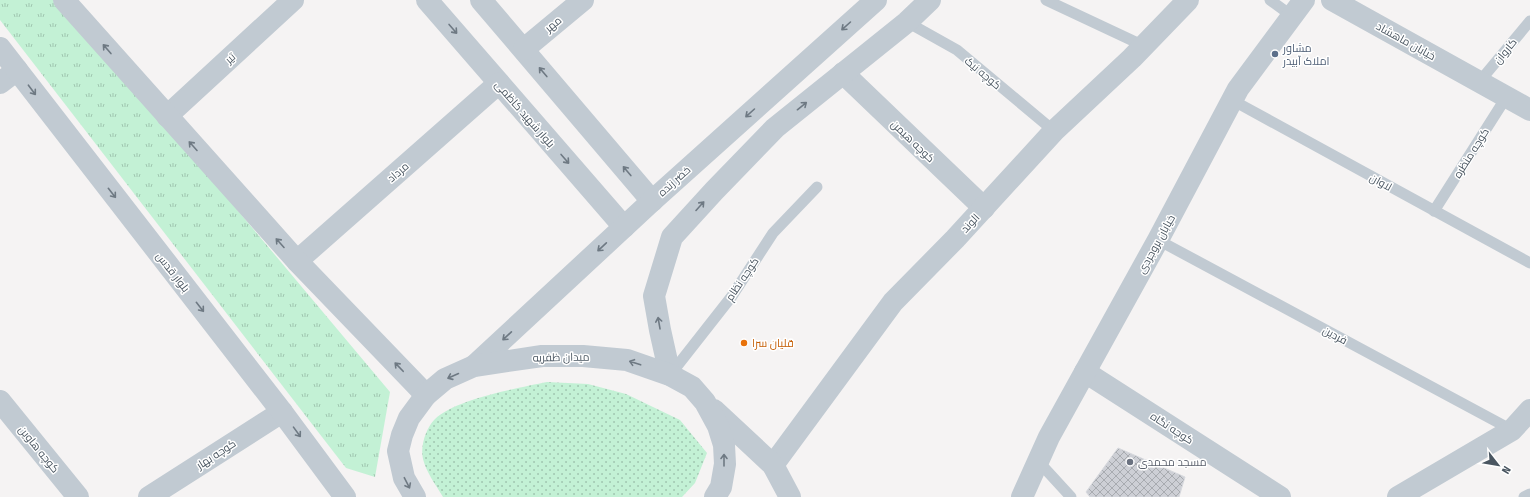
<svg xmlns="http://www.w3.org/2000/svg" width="1530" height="497" viewBox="0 0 1530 497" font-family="'Fira Sans Condensed',Cairo,sans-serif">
	<defs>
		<pattern id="grass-dots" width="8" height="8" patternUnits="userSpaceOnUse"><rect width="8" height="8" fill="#c3f1d5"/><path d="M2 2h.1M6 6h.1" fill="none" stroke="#a0c6b0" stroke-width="1.8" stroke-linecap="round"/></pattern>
		<pattern id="park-tufts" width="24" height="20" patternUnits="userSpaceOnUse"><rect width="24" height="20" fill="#c3f1d5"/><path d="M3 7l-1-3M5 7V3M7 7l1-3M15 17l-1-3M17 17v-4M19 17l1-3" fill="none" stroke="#a0c6b0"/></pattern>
		<pattern id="building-cross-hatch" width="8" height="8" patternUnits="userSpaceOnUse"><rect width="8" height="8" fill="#cdcfd5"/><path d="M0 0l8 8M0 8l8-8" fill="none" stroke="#a8abb0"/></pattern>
	</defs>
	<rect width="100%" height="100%" fill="#f5f3f3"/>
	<!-- grass -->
	<path fill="url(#grass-dots)" d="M547,382l41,2 38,10 54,26 27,33 -12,30 -13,14h-239c-7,-12 -17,-25 -20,-38 -3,-13 3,-31 12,-40 21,-20 83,-31 112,-37z"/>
	<!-- park -->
	<polygon fill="url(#park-tufts)" points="0,0 61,0 390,392 375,477 346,468 0,20"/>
	<!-- building -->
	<polygon fill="url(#building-cross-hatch)" stroke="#d7d9de" points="1118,448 1185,477 1179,497 1090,497 1086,492"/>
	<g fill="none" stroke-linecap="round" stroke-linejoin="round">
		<!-- service -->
		<g stroke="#c1cad2" stroke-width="11">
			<polyline points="1046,0 1144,46"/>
			<polyline points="1270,0 1292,16"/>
			<polyline points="907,22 957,50 1054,131"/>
			<polyline points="1480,81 1530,21"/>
			<polyline points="1232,100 1530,263"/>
			<polyline points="1434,211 1507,96"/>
			<polyline points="1158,240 1512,430"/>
			<polyline points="670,375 732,296 773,233 817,187"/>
			<polyline points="1038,461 1071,497"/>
			<polyline points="1524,497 1530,494"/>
		</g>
		<!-- minor -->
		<g stroke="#c1cad2" stroke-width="22">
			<polyline points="427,0 624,227"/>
			<polyline points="481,0 652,201"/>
			<polyline points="1332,0 1530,110"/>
			<polyline points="524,49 583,0"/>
			<polyline points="843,73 984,208"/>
			<polyline points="0,83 17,70"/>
			<polyline points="167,116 293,0"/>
			<polyline points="297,261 499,83"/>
			<polyline points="1085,372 1280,497"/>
			<polyline points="0,401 78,497"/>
			<polyline points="773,465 893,302 955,239 1054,131 1132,58 1188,0"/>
			<polyline points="149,497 282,412"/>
			<polyline points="1022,497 1049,437 1158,240 1238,89 1304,0"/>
			<polyline points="1398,497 1512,430 1530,410"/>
		</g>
		<!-- tertiary -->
		<g stroke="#c1cad2" stroke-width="22">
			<polyline points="64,0 297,261 426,395"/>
			<polyline points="0,48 282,412 345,497"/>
			<polyline points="474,366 652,201 876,0"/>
			<polyline points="670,375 660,330 654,296 672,237 714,191 775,128 907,22 930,0"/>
			<polyline points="714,410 773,465 790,497"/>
			<polyline points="415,497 404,478 398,451 402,435 409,418 426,395 445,379 474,366 542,356 583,356 627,360 670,375 692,387 705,402 718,426 724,445 725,464 721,487 715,497"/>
		</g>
	</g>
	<!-- one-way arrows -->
	<defs><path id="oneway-shaft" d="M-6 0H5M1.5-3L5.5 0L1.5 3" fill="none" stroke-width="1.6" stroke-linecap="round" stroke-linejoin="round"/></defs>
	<g stroke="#6e7983">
		<use href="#oneway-shaft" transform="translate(846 26) rotate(138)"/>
		<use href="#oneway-shaft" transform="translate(453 29) rotate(49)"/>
		<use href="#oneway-shaft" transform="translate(107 49) rotate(-131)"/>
		<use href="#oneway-shaft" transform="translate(543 72) rotate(-130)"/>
		<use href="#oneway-shaft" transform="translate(32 90) rotate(53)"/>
		<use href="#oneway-shaft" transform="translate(802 106) rotate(-39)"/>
		<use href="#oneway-shaft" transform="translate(750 113) rotate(138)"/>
		<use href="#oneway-shaft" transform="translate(193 146) rotate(-132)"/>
		<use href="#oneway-shaft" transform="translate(565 159) rotate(49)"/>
		<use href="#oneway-shaft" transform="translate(627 171) rotate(-130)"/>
		<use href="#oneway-shaft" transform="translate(112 193) rotate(52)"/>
		<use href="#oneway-shaft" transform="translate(700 206) rotate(-48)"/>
		<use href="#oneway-shaft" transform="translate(280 243) rotate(-132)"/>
		<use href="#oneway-shaft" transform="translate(602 247) rotate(137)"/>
		<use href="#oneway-shaft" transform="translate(200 307) rotate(52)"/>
		<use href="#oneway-shaft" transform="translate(659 323) rotate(-100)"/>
		<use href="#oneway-shaft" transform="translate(507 336) rotate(137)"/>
		<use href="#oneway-shaft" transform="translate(635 363) rotate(-162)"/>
		<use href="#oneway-shaft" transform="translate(399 367) rotate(-134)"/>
		<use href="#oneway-shaft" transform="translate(453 376) rotate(156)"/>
		<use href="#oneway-shaft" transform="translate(297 432) rotate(54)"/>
		<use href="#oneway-shaft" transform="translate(724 460) rotate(-90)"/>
		<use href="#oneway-shaft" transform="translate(407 483) rotate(63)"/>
	</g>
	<!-- markers -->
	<circle fill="#5c6f8a" stroke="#fff" stroke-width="1.5" cx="1275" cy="54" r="4"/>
	<circle fill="#e8710a" stroke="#fff" stroke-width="1.5" cx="744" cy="343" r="4"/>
	<circle fill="#6b7280" stroke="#fff" stroke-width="1.5" cx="1130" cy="462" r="4"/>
	<g text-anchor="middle" stroke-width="3" stroke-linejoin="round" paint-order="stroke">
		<!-- street labels -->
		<g font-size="11" fill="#4a5661" stroke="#fff">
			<text transform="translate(553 24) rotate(-40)" y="4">مهر</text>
			<text transform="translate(1406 41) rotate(29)" y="4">خیابان ماهشاد</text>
			<text transform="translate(1505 51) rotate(-50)" y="4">کاروان</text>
			<text transform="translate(230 58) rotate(-42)" y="4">تیر</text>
			<text transform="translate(983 73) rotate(40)" y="4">کوچه نیک</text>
			<text transform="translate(525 114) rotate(49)" y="4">بلوار شهید کاظمی</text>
			<text transform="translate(913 141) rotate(44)" y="4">کوچه هیمن</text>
			<text transform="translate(1471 153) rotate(-58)" y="4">کوچه منظره</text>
			<text transform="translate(398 172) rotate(-41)" y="4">مرداد</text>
			<text transform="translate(674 181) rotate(-42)" y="4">خضر زنده</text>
			<text transform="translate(1381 182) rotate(29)" y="4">لاوان</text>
			<text transform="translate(970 223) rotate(-47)" y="4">الوند</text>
			<text transform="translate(1156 244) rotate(-61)" y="4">خیابان بروجردی</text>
			<text transform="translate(173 272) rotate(52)" y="4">بلوار قدس</text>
			<text transform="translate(742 279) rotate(-56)" y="4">کوچه نظام</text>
			<text transform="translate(1335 335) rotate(28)" y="4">فردین</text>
			<text transform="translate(561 357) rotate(-1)" y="4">میدان ظفریه</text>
			<text transform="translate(1172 428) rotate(33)" y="4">کوچه نگاه</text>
			<text transform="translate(39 449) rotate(51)" y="4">کوچه هاوین</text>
			<text transform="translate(216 454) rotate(-33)" y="4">کوچه بهار</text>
		</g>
		<!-- service labels -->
		<g font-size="11" fill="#4e5e75" stroke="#fff" text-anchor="start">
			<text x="1283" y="52">مشاور<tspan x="1283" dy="13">املاک آبیدر</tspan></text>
		</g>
		<!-- food labels -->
		<g font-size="11" fill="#c56008" stroke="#fff" text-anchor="start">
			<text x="752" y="347">قلیان سرا</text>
		</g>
		<!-- worship labels -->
		<g font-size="11" fill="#5b616d" stroke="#fff" text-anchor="start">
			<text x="1138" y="466">مسجد محمدی</text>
		</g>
	</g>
	<!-- north arrow -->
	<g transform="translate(1498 465) rotate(121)" stroke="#ffffff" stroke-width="3" paint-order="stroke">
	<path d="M0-3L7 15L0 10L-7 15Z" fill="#4a5661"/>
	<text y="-6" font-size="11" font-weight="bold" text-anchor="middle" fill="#4a5661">N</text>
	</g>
</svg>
